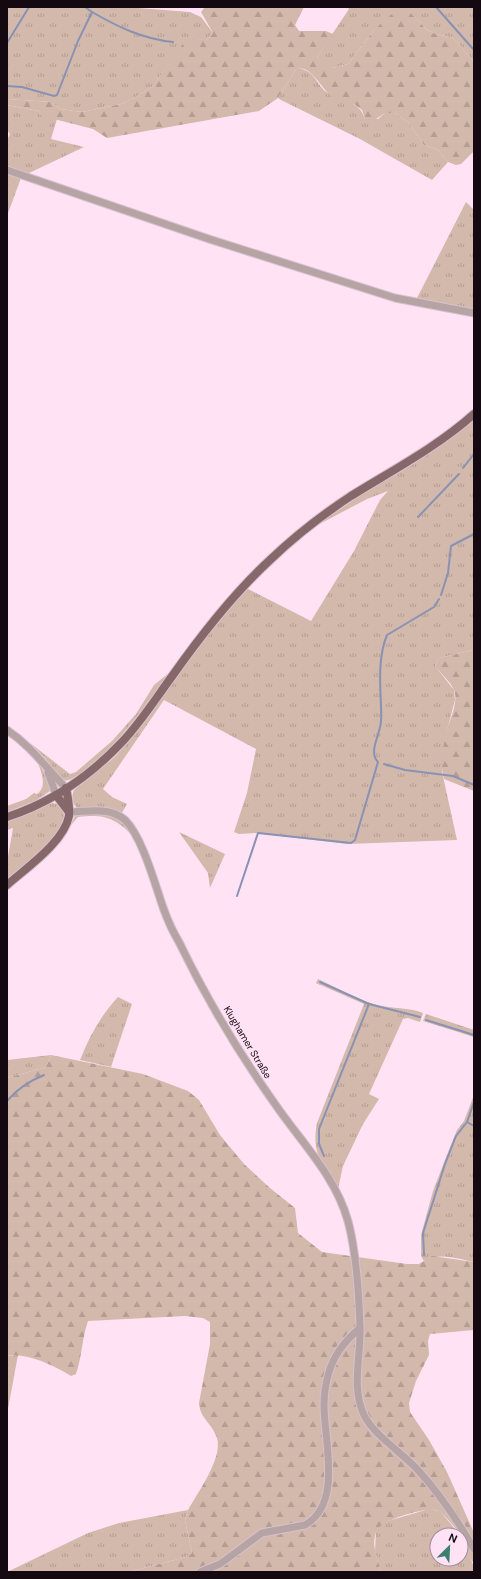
<svg xmlns="http://www.w3.org/2000/svg" width="481" height="1579" viewBox="0 0 481 1579" font-family="'DM Sans',sans-serif">
	<defs>
		<pattern id="grass-tufts" width="24" height="20" patternUnits="userSpaceOnUse"><rect width="24" height="20" fill="#d3b8ac"/><path d="M3 7l-1-3M5 7V3M7 7l1-3M15 17l-1-3M17 17v-4M19 17l1-3" fill="none" stroke="#b49d93"/></pattern>
		<pattern id="forest-firs" width="22" height="20" patternUnits="userSpaceOnUse"><rect width="22" height="20" fill="#d3b8ac"/><path d="M5 1l3.5 6h-7zM16 11l3.5 6h-7z" fill="#b49d93"/></pattern>
	</defs>
	<rect width="100%" height="100%" fill="#ffe3f5"/>
	<!-- grass -->
	<g fill="url(#grass-tufts)">
		<polygon points="7,7 125,7 190,12 201,17 213,33 206,40 187,39 153,86 136,97 121,104 82,112 60,109 52,102 7,99"/>
		<polygon points="347,7 474,7 474,62 453,38 433,33 426,29 410,12 374,30 348,64 332,68 326,68 317,57 349,9"/>
		<path d="M298,68c19,3 18,18 30,25 15,9 31,7 37,26h13l7,-6h10l14,10 15,22 14,5 10,12 -16,18 -72,-41 -79,-39 -3,-2 18,-29z"/>
		<polygon points="7,105 39,111 42,116 57,119 51,139 84,147 27,174 7,167 7,140 10,134 7,130"/>
		<polygon points="7,173 21,178 7,216"/>
		<polygon points="466,202 474,210 474,310 416,300"/>
		<path d="M474,418v232l-35,8 -4,8 19,24 1,10 -9,34 -4,38 15,68 -110,4 -92,-11 -16,1 -5,-2 13,-39 9,-44 -92,-49 -61,89 9,8 15,7 -8,14 9,10 5,8c-19,-19 -29,-22 -55,-19l-7,8 7,-16c-6,-6 -7,-12 -4,-19l41,-33 20,-23 91,-125 20,-21 65,33 43,-70 26,-51 8,-9 -21,8 -55,29z"/>
		<path d="M170,672c-17,25 -77,108 -107,109l-19,-24 -14,-14 40,31 6,-2 36,-31 24,-27 18,-29z"/>
		<path d="M37,761l11,17 2,13 -15,10 -28,11v-6l19,-7 8,-6 3,1c11,-8 4,-23 0,-33z"/>
		<path d="M50,803l9,1c5,6 6,11 4,18 -5,17 -42,45 -56,58v-18l6,-34 -6,2v-8z"/>
		<polygon points="179,832 225,854 210,888 208,873"/>
		<path d="M318,979c19,9 39,20 59,26 16,4 31,2 46,8l-3,9 -12,-4 -5,1 -34,75 10,5 -16,25 -20,42 -5,23c-15,-23 -27,-36 -21,-66l47,-119 -48,-21z"/>
		<path d="M118,997l14,7 -21,63 -31,-7c9,-23 21,-45 38,-63z"/>
		<polygon points="426,1014 474,1030 474,1037 423,1021"/>
		<polygon points="51,1055 46,1067 7,1078 7,1060"/>
		<path d="M474,1095v167c-16,-3 -35,-10 -50,-1l-3,-5v-21l12,-44 17,-44 7,-17 7,-9z"/>
		<polygon points="18,1355 7,1414 7,1356"/>
		<path d="M429,1509l11,2 20,24h-23v24h24v-21c4,11 13,22 13,34h-93l-6,-20 1,-21 3,-5 9,-5z"/>
		<polygon points="188,1510 185,1520 192,1553 186,1557 128,1572 7,1572 88,1533 119,1523"/>
	</g>
	<!-- forest -->
	<g fill="url(#forest-firs)">
		<path d="M205,7h99l-9,18 4,6h27l7,3 -16,23 10,11h5l16,-4 26,-34 22,-20 8,-1 6,3 16,17 7,4 20,5 21,24v89l-13,13 -5,1 -8,-3 -10,-12 -14,-5 -15,-22 -14,-10h-10l-12,8 -8,-2 -3,-9 -8,-6c-28,7 -37,-42 -58,-35l-18,29 -19,13 -152,27 -14,-9 -51,-13 -3,-5 -32,-6v-6l45,3 8,7 22,3 39,-8 15,-7 17,-11 34,-48 19,2 7,-7 -12,-21z"/>
		<path d="M474,650v141l-30,-12c-4,-14 -1,-32 2,-46 3,-12 13,-31 8,-43 -3,-8 -14,-17 -19,-24l4,-8z"/>
		<path d="M51,1055l92,19 45,17 11,9 21,35 24,29 26,24 25,20 3,25 24,19 85,12h12l13,-8 42,6v68l-44,4 -2,7 1,14 -13,26 -7,22 1,9 19,28 18,32 27,61v30c-7,-8 -9,-18 -13,-27 -2,-4 -18,-23 -22,-25 -10,-6 -58,9 -62,19 -7,15 1,28 4,42h-253l58,-15 6,-4 -7,-33 3,-10c10,-18 35,-52 29,-72 -4,-14 -17,-19 -18,-35l11,-59v-22l-7,-4 -18,-2 -97,5c-6,17 -6,36 -12,53l-5,2c-16,-10 -45,-24 -64,-20v-278l39,-11z"/>
	</g>
	<g fill="none" stroke-linecap="round" stroke-linejoin="round">
		<!-- stream -->
		<g stroke="#8a92b3" stroke-width="2">
			<polyline points="85,7 92,12"/>
			<polyline points="404,7 405,7"/>
			<polyline points="436,7 474,50"/>
			<polyline points="7,43 29,7"/>
			<path d="M7,86l15,1 32,9 3,-1 21,-54 14,-29c26,15 51,27 81,30"/>
			<polyline points="463,468 474,454"/>
			<polyline points="418,517 459,474"/>
			<polyline points="441,595 448,573 451,546 474,534"/>
			<polyline points="384,764 405,770 453,776 474,785"/>
			<path d="M237,896l21,-63 93,10 4,-3 23,-78c-9,-9 0,-24 2,-35 2,-6 1,-15 1,-21 -1,-24 -3,-49 6,-71l47,-28 5,-8"/>
			<polyline points="320,982 369,1004 420,1017"/>
			<polyline points="426,1020 474,1035"/>
			<path d="M7,1101c11,-13 22,-20 37,-26"/>
			<polyline points="467,1122 474,1126"/>
			<polyline points="324,1156 319,1144 319,1129 369,1004"/>
			<polyline points="424,1255 423,1233 445,1164 456,1136 467,1122 474,1102"/>
		</g>
		<!-- minor casing -->
		<g stroke="#d9c0d0" stroke-width="9">
			<g id="minor">
				<polyline points="7,170 209,239 395,298 474,313"/>
				<path d="M7,730c24,16 39,38 59,58"/>
				<polyline points="48,772 56,795"/>
				<path d="M69,812c19,0 40,-6 56,8 18,18 30,65 39,90 4,11 9,22 15,32 27,56 60,111 96,162 26,38 60,71 73,117 8,30 11,74 12,106 1,30 -9,60 4,88 8,18 39,39 53,54 22,24 41,52 57,80"/>
				<path d="M200,1572l20,-8 42,-31 43,-8c38,-21 19,-85 19,-120 0,-10 2,-23 5,-33 5,-17 18,-33 31,-44"/>
			</g>
		</g>
		<!-- major casing -->
		<g stroke="#d9c0d0" stroke-width="10">
			<g id="major">
				<polyline points="56,795 69,812"/>
				<path d="M7,817c43,-14 83,-41 115,-75 19,-20 34,-44 51,-67 29,-41 60,-81 97,-115 25,-24 52,-45 81,-64 42,-26 86,-49 123,-82"/>
				<path d="M7,885c19,-17 57,-43 62,-69 1,-9 -1,-18 -3,-28"/>
			</g>
		</g>
		<!-- minor -->
		<use href="#minor" stroke="#b6a4a5" stroke-width="7"/>
		<!-- major -->
		<use href="#major" stroke="#86676a" stroke-width="8"/>
	</g>
	<g text-anchor="middle" stroke-width="3" stroke-linejoin="round" paint-order="stroke">
		<!-- street labels -->
		<g font-size="10" fill="#140910" stroke="#ffe3f5">
			<text transform="translate(248 1042) rotate(59)" y="4">Klughamer Straße</text>
		</g>
	</g>
	<!-- border -->
	<rect width="481" height="1579" fill="none" stroke="#140910" stroke-width="16"/>
	<!-- north arrow -->
	<g transform="translate(449 1547) rotate(24)"><circle r="19" fill="#ffe3f5" stroke="#a18c99"/>
	<path d="M0-3L7 15L0 10L-7 15Z" fill="#3c7e6f"/>
	<text y="-6" font-size="11" font-weight="bold" text-anchor="middle" fill="#140910">N</text>
	</g>
</svg>
